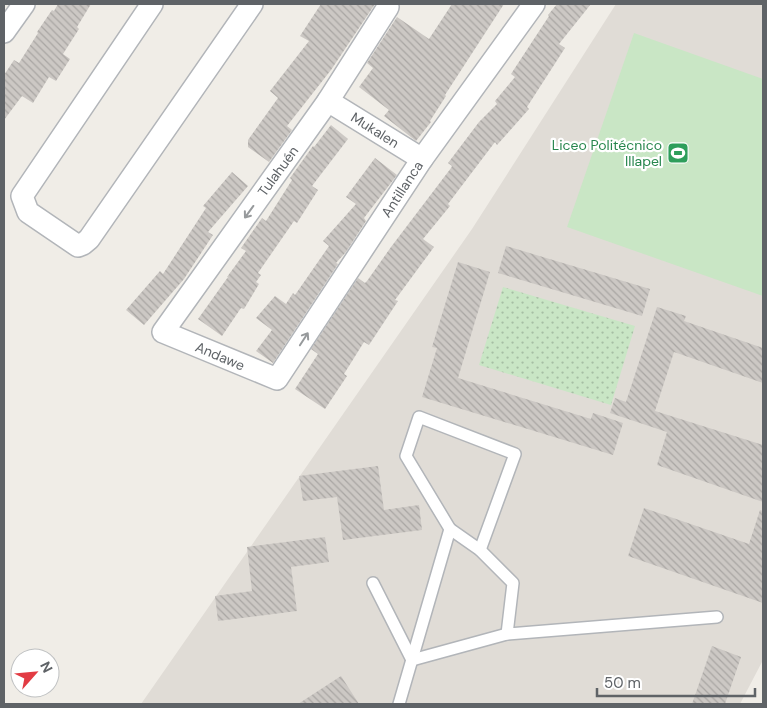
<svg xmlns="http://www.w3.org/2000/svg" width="767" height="708" viewBox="0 0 767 708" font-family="'DM Sans',sans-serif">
	<defs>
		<pattern id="grass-dots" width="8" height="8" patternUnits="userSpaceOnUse" patternTransform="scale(1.25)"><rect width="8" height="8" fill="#c9e6c5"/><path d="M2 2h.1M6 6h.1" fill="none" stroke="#a6bea4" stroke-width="1.8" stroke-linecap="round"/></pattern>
		<pattern id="building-back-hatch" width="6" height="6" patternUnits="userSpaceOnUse" patternTransform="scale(1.25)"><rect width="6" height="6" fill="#ccc8c4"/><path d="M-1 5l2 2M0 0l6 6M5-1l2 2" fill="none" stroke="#a9a6a3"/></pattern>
	</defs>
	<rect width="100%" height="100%" fill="#f0ede7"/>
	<!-- education -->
	<polygon fill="#e0dcd6" points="616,4 763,4 763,660 740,704 141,704 472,229"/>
	<!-- grass -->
	<polygon fill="url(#grass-dots)" points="503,287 635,326 611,405 479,365"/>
	<!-- garden -->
	<polygon fill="#c9e6c5" points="634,33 763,79 763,296 567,227"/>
	<!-- building -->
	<g fill="url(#building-back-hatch)">
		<polygon points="58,4 91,4 77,27 79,29 63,54 70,59 56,81 49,77 33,103 22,96 4,120 4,75 14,60 19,63 38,33 37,32 52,10 54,11"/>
		<polygon points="321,4 375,4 331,70 287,126 292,130 269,162 248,147 248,140 278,98 270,91 309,41 300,36"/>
		<polygon points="452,4 504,4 445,95 446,96 430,121 431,122 416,141 384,116 389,110 359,87 373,68 367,63 397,17 429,39"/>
		<polygon points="557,4 591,4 559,44 565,48 527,107 529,109 497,145 495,142 448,204 450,206 423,239 434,247 395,300 398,301 369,345 364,342 344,374 347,376 325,409 295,389 318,354 311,349 358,278 365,283 367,281 391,247 451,168 452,166 448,163 479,122 497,104 495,101 515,77 511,74 549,16 548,15"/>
		<polygon points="331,125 348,139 312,186 318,190 297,223 294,221 258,273 261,275 256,282 259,284 244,309 241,308 222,336 198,319 228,277 227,277 246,251 241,248 262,218 266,221 292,180 290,178 313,146 314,147"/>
		<polygon points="375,158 397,175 364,218 366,221 346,252 336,263 338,264 273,363 256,351 272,330 256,318 275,296 286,304 293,293 295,295 329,246 323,241 356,204 346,197"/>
		<polygon points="232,172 248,186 208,232 213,235 184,279 144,325 126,310 160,271 163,274 206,208 203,206"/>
		<polygon points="506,246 650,289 642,316 498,273"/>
		<polygon points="458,262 490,272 458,378 591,419 593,413 623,423 613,455 422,397 437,348 432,347"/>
		<polygon points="657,307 686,316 684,321 763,348 763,383 674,352 655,411 763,445 763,502 657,465 667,432 610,413 615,398 626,402"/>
		<polygon points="378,466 384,510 419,505 422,530 343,540 337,497 303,501 299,476"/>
		<polygon points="644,508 749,544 760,510 763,511 763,603 628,556"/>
		<polygon points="325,537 329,562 291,567 297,611 218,621 215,596 252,591 247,547"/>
		<polygon points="712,646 741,657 725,704 692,704"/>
		<polygon points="341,676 359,704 298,704"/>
	</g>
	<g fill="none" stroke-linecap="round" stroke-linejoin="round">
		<!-- lane casing -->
		<g stroke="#b2b5b9" stroke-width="14">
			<g id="lane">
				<polyline points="450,529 480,550 513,583 507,634 717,617"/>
				<polyline points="373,583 412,660 507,634"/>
				<polyline points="399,704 450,529 406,456 419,417 515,454 480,550"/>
			</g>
		</g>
		<!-- street casing -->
		<g stroke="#b2b5b9" stroke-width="24">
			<g id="street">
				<polyline points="152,4 22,196 28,212 78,246 83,244 89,239 252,4"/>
				<polyline points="388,7 328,101 163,332 277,379 422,159 534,4"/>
				<polyline points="4,32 24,4"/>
				<polyline points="328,101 422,159"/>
			</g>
		</g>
		<!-- lane -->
		<use href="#lane" stroke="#fff" stroke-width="11"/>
		<!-- street -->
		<use href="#street" stroke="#fff" stroke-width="21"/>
	</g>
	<!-- one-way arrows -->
	<defs><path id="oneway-shaft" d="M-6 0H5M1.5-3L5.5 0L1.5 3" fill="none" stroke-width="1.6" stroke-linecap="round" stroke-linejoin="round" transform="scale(1.25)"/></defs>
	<g stroke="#979a9c">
		<use href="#oneway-shaft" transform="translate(249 212) rotate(126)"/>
		<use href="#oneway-shaft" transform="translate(304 339) rotate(-57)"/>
	</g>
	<!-- icons -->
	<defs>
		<g id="stadium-square" transform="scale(1.125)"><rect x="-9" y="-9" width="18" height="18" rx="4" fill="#2e9e5b" stroke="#fff"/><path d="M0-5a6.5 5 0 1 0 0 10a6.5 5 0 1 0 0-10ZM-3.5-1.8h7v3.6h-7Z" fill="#fff"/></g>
	</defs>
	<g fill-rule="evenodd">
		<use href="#stadium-square" x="678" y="153"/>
	</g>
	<g text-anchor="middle" stroke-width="4.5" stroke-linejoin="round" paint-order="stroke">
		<!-- street labels -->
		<g font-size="14" fill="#5f6367" stroke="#fff">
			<text transform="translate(375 130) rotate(32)" y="5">Mukalen</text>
			<text transform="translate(278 171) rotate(-54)" y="5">Tulahuén</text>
			<text transform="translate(402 189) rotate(-57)" y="5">Antillanca</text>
			<text transform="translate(220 356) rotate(23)" y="5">Andawe</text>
		</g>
		<!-- leisure labels -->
		<g font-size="14" fill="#27864d" stroke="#fff" text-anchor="end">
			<text x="662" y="150">Liceo Politécnico<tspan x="662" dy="16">Illapel</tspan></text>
		</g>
	</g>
	<!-- border -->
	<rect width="767" height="708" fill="none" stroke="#5f6367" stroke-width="10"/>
	<!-- north arrow -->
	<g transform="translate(35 673) rotate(63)"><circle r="24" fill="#ffffff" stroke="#bfc1c2"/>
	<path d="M0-4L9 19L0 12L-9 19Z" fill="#e23b43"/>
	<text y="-8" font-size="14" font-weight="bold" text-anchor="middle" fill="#5f6367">N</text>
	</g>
	<!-- scale -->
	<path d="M597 688v8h158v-8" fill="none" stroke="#5f6367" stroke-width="2.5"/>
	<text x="604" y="688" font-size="15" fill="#5f6367" stroke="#ffffff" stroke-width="4" paint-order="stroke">50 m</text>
</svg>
